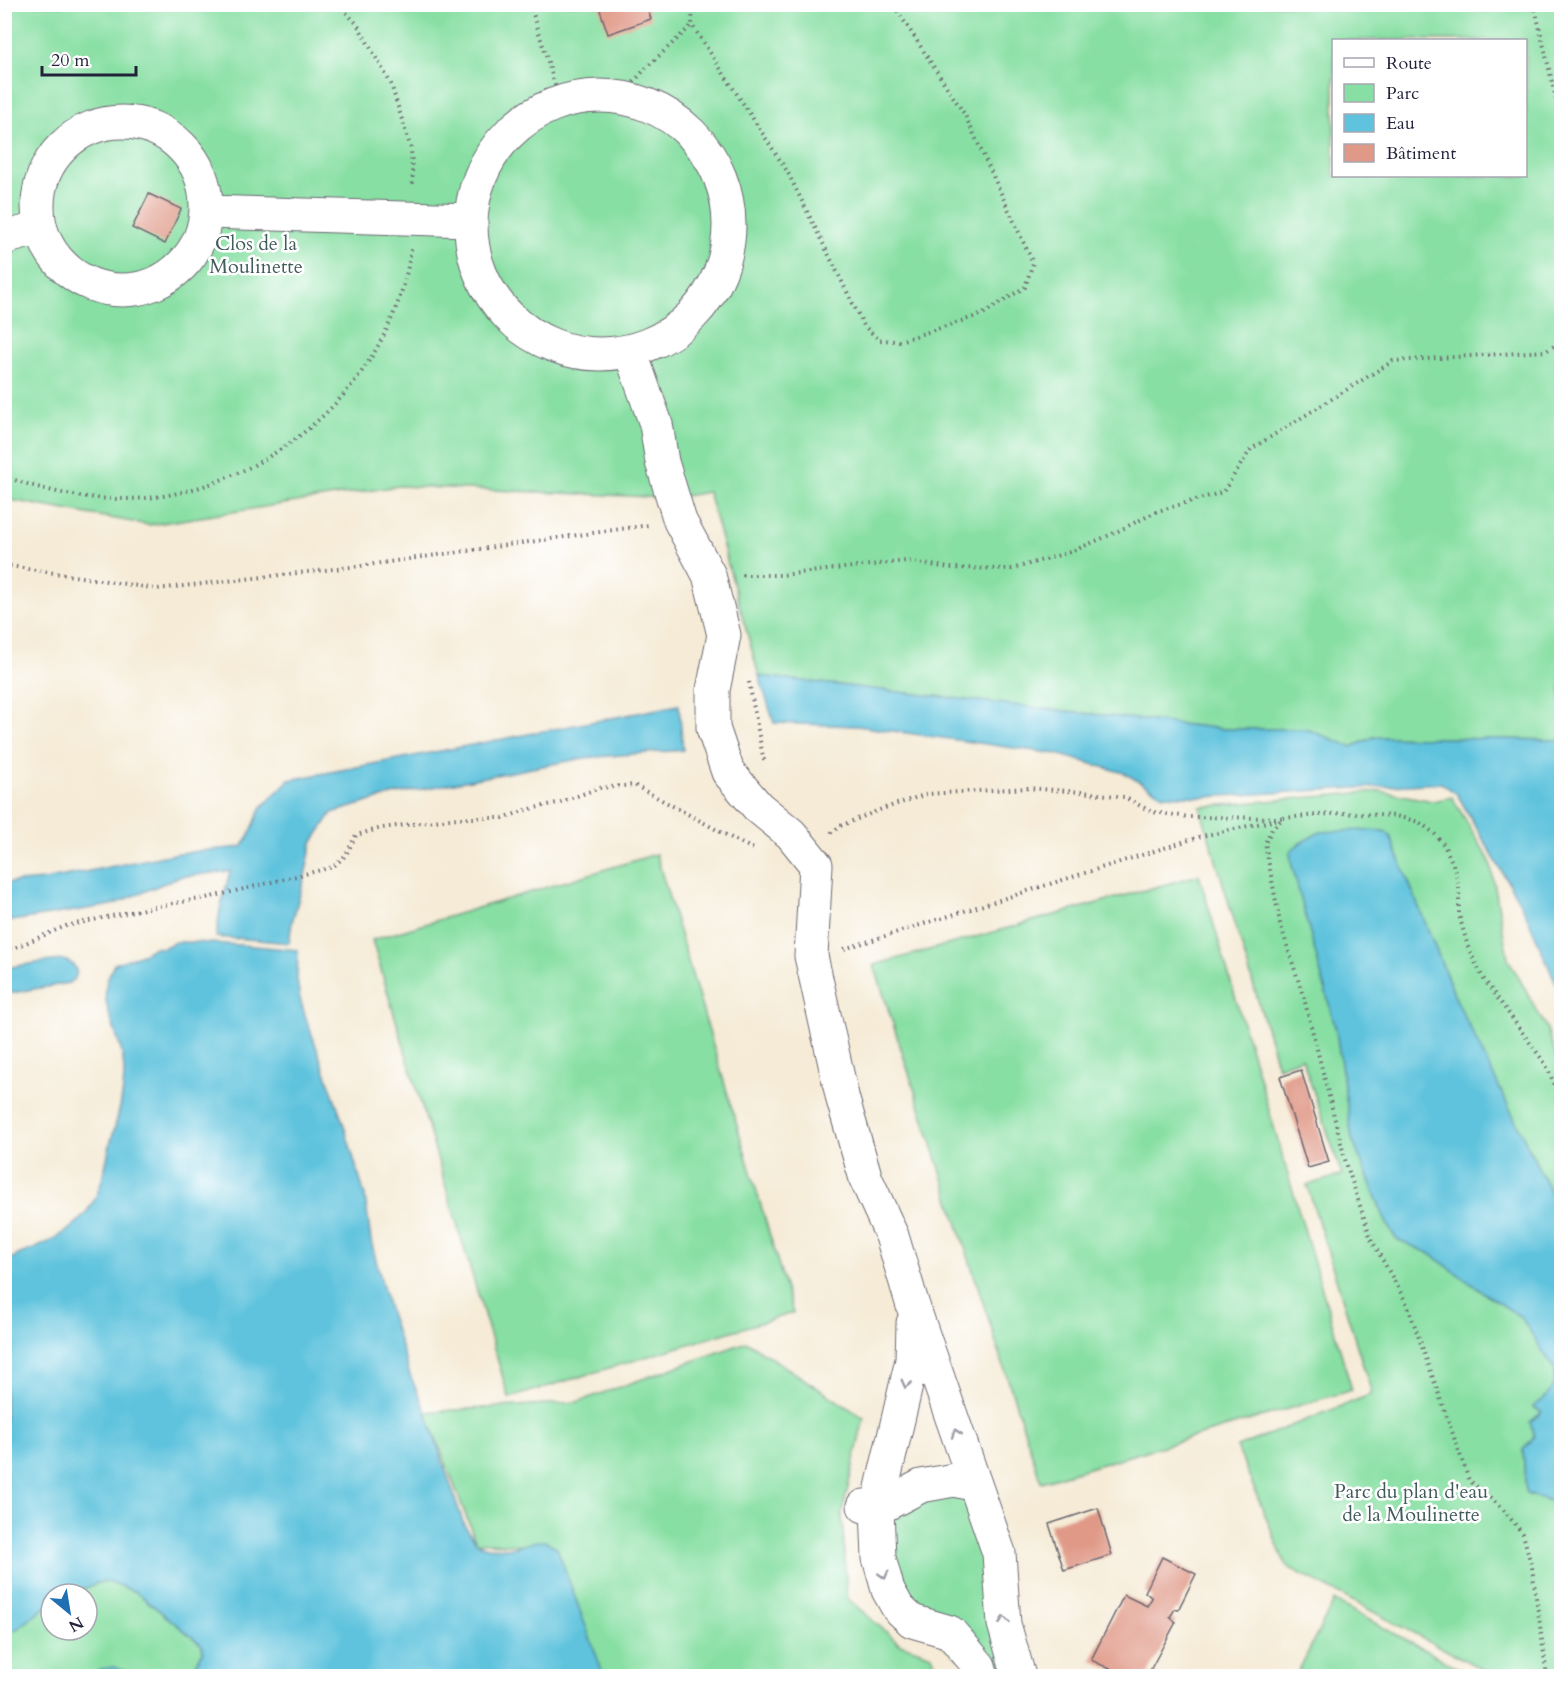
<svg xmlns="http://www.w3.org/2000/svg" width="1566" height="1681" viewBox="0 0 1566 1681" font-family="Cardo,serif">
	<rect width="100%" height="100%" fill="#fff"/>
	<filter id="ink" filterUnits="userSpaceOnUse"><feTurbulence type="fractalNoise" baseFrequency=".0167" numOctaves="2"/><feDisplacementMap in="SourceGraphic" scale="12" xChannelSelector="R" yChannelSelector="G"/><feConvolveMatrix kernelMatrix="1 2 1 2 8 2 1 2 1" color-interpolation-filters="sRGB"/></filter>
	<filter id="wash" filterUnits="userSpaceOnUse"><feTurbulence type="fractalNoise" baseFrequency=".008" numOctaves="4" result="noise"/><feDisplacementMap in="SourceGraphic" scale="24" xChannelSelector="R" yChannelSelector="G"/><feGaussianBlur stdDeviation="1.35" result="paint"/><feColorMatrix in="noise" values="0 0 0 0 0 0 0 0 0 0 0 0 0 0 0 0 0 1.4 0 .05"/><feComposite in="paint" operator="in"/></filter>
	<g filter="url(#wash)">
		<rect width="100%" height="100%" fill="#f5ebd6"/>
		<!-- green -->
		<g fill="#87dfa3" stroke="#54806f" stroke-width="1.5" fill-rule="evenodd">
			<path d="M4,5h1557v735l-187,-3 -22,10 -46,-18h-83l-464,-53 -51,-184 -35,6 -274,-12 -250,39 -144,-26zM1334,40h192v136h-192z"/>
			<path d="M1380,791l53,10 19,-4 38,64 18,97 39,71 14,42v143l-105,-215 -66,-163 -6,-5 -19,-1 -61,76 32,124 16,109 35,85 9,15 33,14 52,38 40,26 34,53c1,18 -7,28 -22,37l9,5 -8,25 -11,13 3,44 35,10v172h-66l-209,-110 -49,-119 135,-53 -65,-209 35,-10 -40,-117 -24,9 -78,-260z"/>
			<polygon points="656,854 793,1313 509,1398 372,940"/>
			<polygon points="1199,875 1352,1390 1041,1482 874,965"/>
			<polygon points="747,1342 864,1418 842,1513 847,1598 900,1644 932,1655 940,1676 599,1676 557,1548 476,1542 426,1412 577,1402"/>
			<polygon points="975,1485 1019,1676 982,1676 912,1621 877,1509"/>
			<polygon points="111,1582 136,1592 202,1645 203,1652 188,1676 136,1676 123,1670 90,1675 88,1676 5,1676 5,1633 17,1629 51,1603 51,1630 87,1630 87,1594 71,1594 97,1583"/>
			<polygon points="1334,1601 1473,1676 1296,1676"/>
			<polygon points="283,1666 293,1669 299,1676 262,1676 275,1668"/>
		</g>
		<!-- water -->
		<g fill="#5fc3dd" stroke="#40728c" stroke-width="1.5">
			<polygon points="759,676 1223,729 1306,729 1352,747 1374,737 1561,740 1561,995 1524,910 1457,794 1441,783 1205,797 1163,795 1124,773 1057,754 857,726 774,723"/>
			<polygon points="679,705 683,750 584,758 392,795 332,813 312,843 304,880 292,922 289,943 237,938 237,939 216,937 220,910 230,871 179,877 112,905 5,922 5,883 44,880 179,853 242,847 249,836 261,808 289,780"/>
			<path d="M1365,830l20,1 5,5 66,163 105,215v290l-35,-10 -3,-44 11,-13 -4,-15 12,-10 -9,-5c14,-9 23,-19 22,-37l-34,-53 -40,-26 -52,-38 -33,-14 -9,-15 -35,-85 -16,-109 -45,-168 -1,-11 12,-9 18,-10z"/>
			<path d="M175,942c42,0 81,4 123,8l-1,30 3,19 6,19 36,101 23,77 6,45 17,65 22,69 16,37 38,113 12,17 9,5 27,1 25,-7h9l11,7 47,128h-305l-6,-7 -10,-3 -8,2 -13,8h-74l15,-24 -1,-7 -66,-53 -25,-10 -14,1 -26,11h-20v9l-34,26 -12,4v-370c5,-3 10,-7 15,-9 29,-10 62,-27 75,-56 9,-17 11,-38 16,-57 7,-25 16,-54 12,-81 -3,-24 -21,-51 -17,-75 1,-7 5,-14 8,-21l31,-11 9,-6 9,1z"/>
			<path d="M63,960c14,3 19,16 6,23l-64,11v-26l38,-6z"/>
			<polygon points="114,1667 136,1676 88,1676 102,1669"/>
		</g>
		<g id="blocks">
			<!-- building -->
			<g fill="#e09987">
				<polygon points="598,4 646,4 651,19 608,34"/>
				<polygon points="149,194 181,209 165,244 132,228"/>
				<polygon points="1301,1070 1329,1162 1308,1168 1280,1077"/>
				<polygon points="1098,1508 1112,1555 1064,1570 1049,1524"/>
				<polygon points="1162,1557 1196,1574 1178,1610 1175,1609 1170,1617 1176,1622 1147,1676 1125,1676 1091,1660 1124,1595 1147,1606 1152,1598 1145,1592"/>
			</g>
		</g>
	</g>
	<g filter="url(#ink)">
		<use href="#blocks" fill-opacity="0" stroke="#6c6871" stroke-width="1.5"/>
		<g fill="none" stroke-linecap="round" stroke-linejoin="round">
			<!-- minor casing -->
			<g stroke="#6c6871" stroke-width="35">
				<g id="minor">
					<circle cx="600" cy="225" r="129"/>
					<circle cx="122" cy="206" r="84"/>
					<polyline points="207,212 470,220"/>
					<polyline points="4,238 40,228"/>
					<polyline points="630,351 656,424 662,462 680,521 709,575 724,635 713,690 713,728 728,772 758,807 791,834 816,865 811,956 843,1100 866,1179 892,1236 913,1306 999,1553 1004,1624 1019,1676"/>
					<polyline points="913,1323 912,1360 877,1509 879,1558 888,1590 898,1608 912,1621 950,1632 979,1666 982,1676"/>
					<polyline points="864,1506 877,1509 921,1486 954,1480 975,1485"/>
				</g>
			</g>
			<!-- path -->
			<g stroke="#6c6871" stroke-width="4" stroke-dasharray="1.5 4.5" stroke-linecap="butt">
				<polyline points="338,4 357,24 391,84 411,149 413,185"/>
				<polyline points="530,4 560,101"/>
				<polyline points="693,4 692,25 787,171 864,326 879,340 900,341 983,314 1025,287 1033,263 965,115 893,4"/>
				<polyline points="1534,4 1562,125"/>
				<polyline points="622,96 645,69 692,25"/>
				<path d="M4,476c54,21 117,30 174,17 118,-27 216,-122 233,-244"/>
				<polyline points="4,565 157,589 360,566 649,525"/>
				<polyline points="742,575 782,575 906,561 950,568 1012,569 1073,551 1112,534 1158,511 1223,492 1251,449 1393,361 1546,351 1562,341"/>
				<polyline points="749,682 763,757 765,762"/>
				<polyline points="831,833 840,826 882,809 927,794 1027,788 1082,792 1124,797 1152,812 1189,817 1282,818"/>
				<polyline points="4,948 14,948 66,926 153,907 211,897 333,867 346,855 356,835 382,828 457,818 503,818 526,810 561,802 599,788 634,785 741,843 756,850"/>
				<polyline points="844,949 1202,836 1276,820"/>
				<polyline points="1547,1676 1532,1568 1523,1534 1502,1508 1469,1480 1407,1304 1371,1239 1346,1163 1305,1002 1280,923 1265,843 1272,829 1283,818 1342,813 1396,816 1419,822 1434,833 1444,845 1453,864 1459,887 1459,915 1469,950 1483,978 1546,1065 1562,1101"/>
			</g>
			<!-- minor -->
			<use href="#minor" stroke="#fff" stroke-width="33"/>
		</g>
		<!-- one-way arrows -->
		<defs><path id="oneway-chevron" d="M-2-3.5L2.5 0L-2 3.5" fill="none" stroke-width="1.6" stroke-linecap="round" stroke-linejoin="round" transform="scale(1.5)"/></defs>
		<g stroke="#9c9ca7">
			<use href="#oneway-chevron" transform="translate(906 1384) rotate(104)"/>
			<use href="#oneway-chevron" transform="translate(956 1433) rotate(-109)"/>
			<use href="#oneway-chevron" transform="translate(884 1575) rotate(75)"/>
			<use href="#oneway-chevron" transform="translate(1004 1620) rotate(-97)"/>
		</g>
	</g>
	<g text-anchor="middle" stroke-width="5" stroke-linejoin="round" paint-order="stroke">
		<!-- park labels -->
		<g font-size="20" fill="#405b5a" stroke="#fff">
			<text x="256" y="250">Clos de la<tspan x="256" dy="23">Moulinette</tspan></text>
			<text x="1411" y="1498">Parc du plan d'eau<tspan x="1411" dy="23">de la Moulinette</tspan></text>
		</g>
	</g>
	<!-- margin -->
	<rect width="1566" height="1681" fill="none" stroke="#fff" stroke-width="24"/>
	<!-- legend -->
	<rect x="1332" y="39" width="195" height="138" fill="#ffffff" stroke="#a7a7b1" stroke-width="1.5"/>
	<rect x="1344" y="58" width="30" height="9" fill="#ffffff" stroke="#a7a7b1" stroke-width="1.5"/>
	<text x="1386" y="69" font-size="18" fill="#22223b">Route</text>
	<rect x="1344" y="84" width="30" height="18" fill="#87dfa3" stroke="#a7a7b1" stroke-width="1.5"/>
	<text x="1386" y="99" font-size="18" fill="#22223b">Parc</text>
	<rect x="1344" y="114" width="30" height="18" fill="#5fc3dd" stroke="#a7a7b1" stroke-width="1.5"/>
	<text x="1386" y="129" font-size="18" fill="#22223b">Eau</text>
	<rect x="1344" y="144" width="30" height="18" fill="#e09987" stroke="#a7a7b1" stroke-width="1.5"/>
	<text x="1386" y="159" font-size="18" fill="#22223b">Bâtiment</text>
	<!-- north arrow -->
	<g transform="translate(69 1612) rotate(150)"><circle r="28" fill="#ffffff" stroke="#a7a7b1" stroke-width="1.5"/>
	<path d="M0-4.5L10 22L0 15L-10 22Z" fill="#1f6fb2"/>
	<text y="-9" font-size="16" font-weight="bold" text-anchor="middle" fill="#22223b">N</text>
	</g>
	<!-- scale -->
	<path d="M42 66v9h94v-9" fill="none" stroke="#22223b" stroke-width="3"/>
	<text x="51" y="66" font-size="18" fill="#22223b" stroke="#ffffff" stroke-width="4.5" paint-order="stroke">20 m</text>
</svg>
